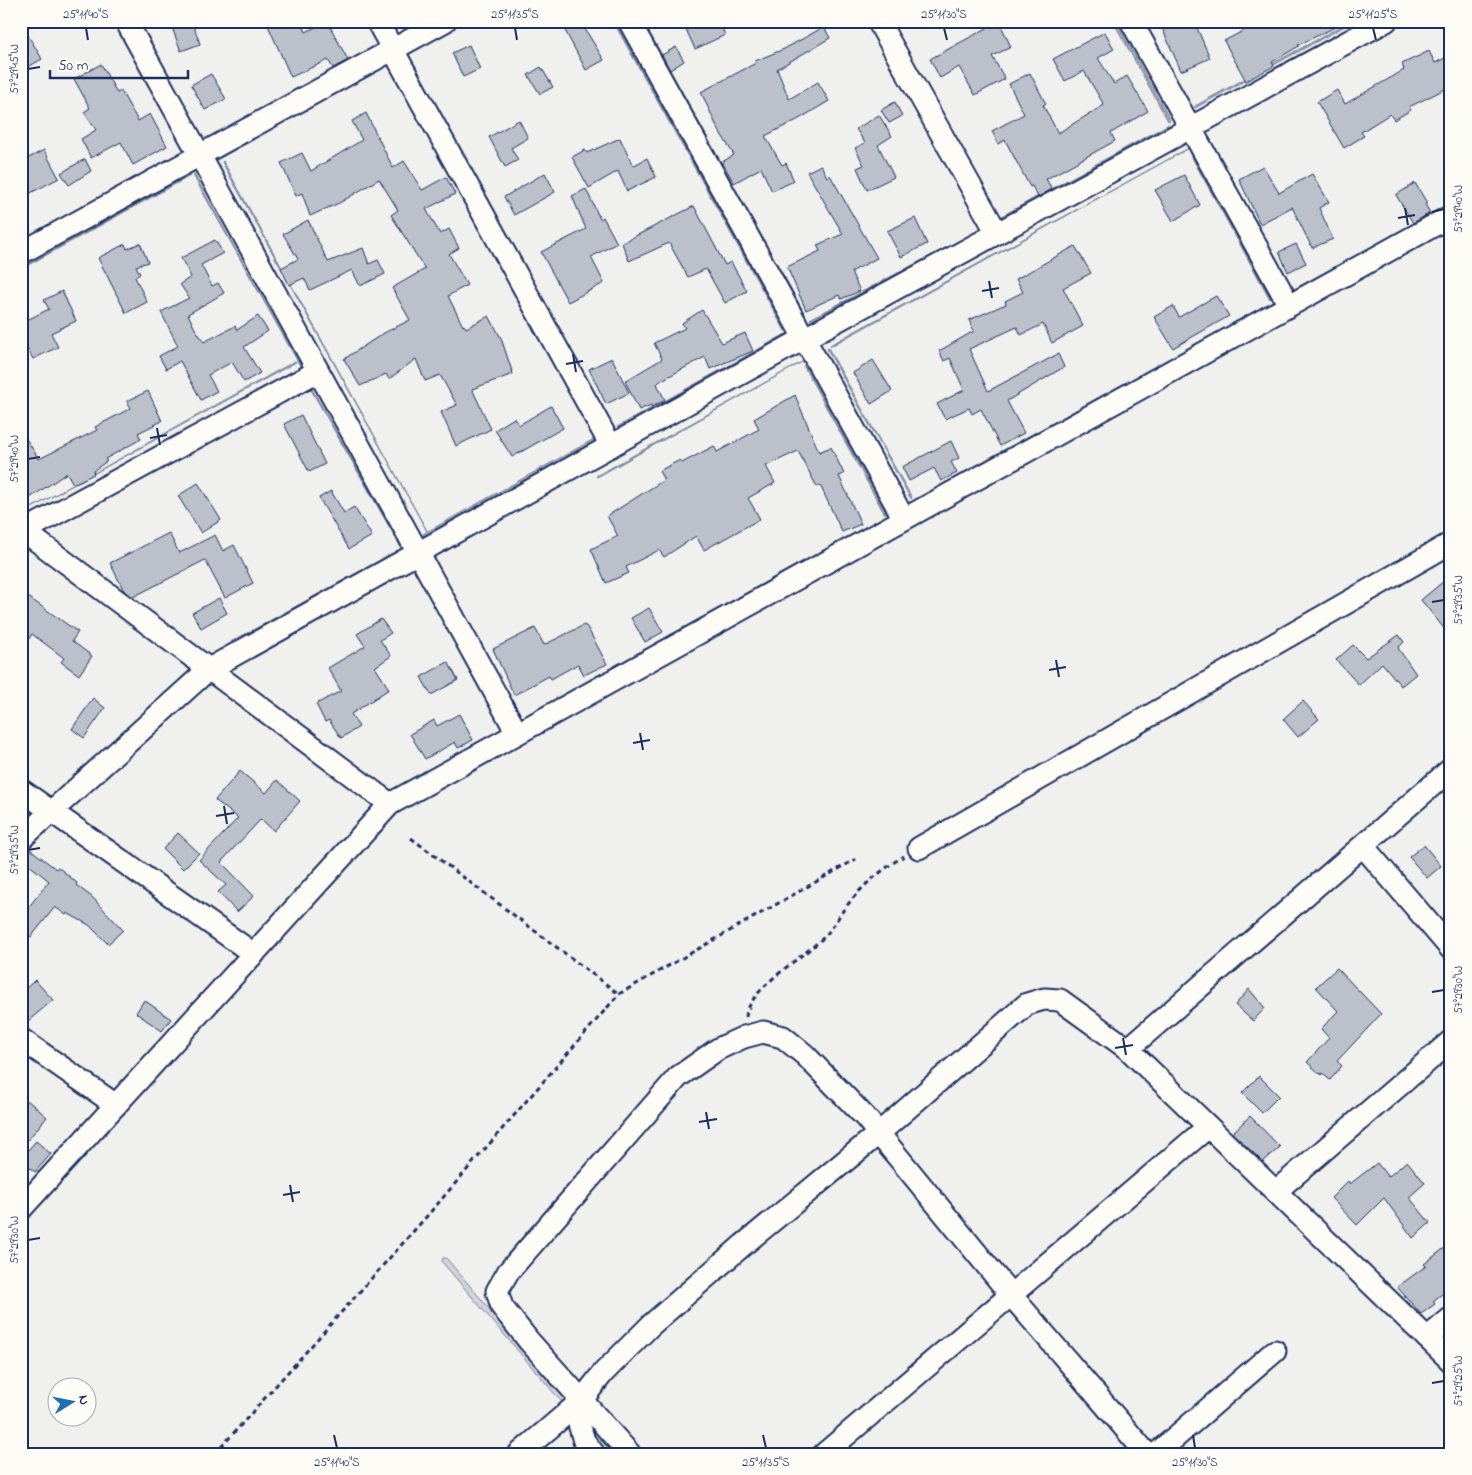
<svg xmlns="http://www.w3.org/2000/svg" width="1472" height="1475" viewBox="0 0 1472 1475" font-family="'Indie Flower',sans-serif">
	<rect width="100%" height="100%" fill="#f0f0ee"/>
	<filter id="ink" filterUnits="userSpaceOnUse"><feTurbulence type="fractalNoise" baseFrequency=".02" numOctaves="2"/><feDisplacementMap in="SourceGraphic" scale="10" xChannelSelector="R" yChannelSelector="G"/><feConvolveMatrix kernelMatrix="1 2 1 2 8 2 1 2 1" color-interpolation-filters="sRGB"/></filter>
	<g filter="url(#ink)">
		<!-- green -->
		<polygon fill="#d0d3d8" stroke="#76819b" points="443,1258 446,1258 607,1446 606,1451 603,1450 442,1262"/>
		<!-- water -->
		<g fill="#a7adbd" stroke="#6f7b97">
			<polygon points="613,21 614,21 786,330 785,331"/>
			<polygon points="641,21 643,21 807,318 805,318"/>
			<polygon points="1113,21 1116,21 1170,120 1168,121"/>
			<polygon points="1351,21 1354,21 1195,108 1195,106"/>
			<polygon points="1169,124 1169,126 1002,216"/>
			<polygon points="1189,148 831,346 830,345"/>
			<polygon points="1191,153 1271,298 1270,299 1190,154"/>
			<polygon points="223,161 427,531 222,162"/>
			<polygon points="194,174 302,369 193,175"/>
			<polygon points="189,175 190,176 21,269 21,268"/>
			<polygon points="978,231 979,233 810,320 810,319"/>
			<polygon points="786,334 619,428 617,427"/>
			<polygon points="828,348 912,498 911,499 827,349"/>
			<polygon points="295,361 296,362 26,511"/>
			<polygon points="804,361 597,477 596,476"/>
			<polygon points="803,365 804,365 886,513 884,513"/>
			<polygon points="311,387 402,549 310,388"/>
			<polygon points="594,439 595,441 424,536 423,534"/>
			<polygon points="400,549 401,550 231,642"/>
		</g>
		<!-- building -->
		<g fill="#bbc0ca" stroke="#1b2f5e">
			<polygon points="181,21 192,21 200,44 181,51 171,25"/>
			<polygon points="266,21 301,21 306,32 327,21 348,60 333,68 328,60 291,77"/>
			<polygon points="560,21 580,21 604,60 586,70"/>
			<polygon points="692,21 719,21 725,35 695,49 684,25"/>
			<polygon points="983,21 999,21 1011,47 992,56 1005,79 975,95 959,67 940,78 930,59 987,28"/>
			<polygon points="1159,21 1194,21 1210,58 1181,71"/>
			<polygon points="1262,21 1348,21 1298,45 1299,46 1272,62 1274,66 1246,81 1224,41"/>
			<polygon points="21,23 42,59 21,71"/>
			<polygon points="824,27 830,38 777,69 789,99 818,82 829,101 799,119 765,136 782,165 786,163 794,181 772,191 761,168 734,183 722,162 734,155 718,129 701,92 756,63 755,61 784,49"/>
			<polygon points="1105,32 1114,49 1098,58 1114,84 1127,76 1148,111 1111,133 1115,141 1046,179 1052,189 1038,197 1032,186 1030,187 1005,140 998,144 992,131 1024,114 1009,84 1030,73 1046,104 1043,105 1058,133 1104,105 1084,71 1065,81 1053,59"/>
			<polygon points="469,45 480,69 463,77 452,53"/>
			<polygon points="676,47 684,61 670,70 662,55"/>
			<polygon points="1429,51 1435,63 1451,55 1451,86 1409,107 1411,110 1394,120 1390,114 1361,132 1364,136 1344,148 1317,102 1337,90 1345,104 1404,70 1402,64"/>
			<polygon points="101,64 117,93 121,91 138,121 150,114 167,146 133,165 121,142 91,158 81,139 96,130 84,112 90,108 74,79"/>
			<polygon points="541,67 553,87 540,94 528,75"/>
			<polygon points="211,74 226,99 205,110 191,85"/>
			<polygon points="895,102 902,116 889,123 881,110"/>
			<polygon points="366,113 393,168 404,161 422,190 446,177 455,194 426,209 440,234 449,229 459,248 449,254 467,285 448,296 463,326 464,325 466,328 489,316 501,338 513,374 472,389 491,429 456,446 441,412 457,405 440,375 425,381 416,359 389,379 386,374 360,386 344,359 384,333 410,320 392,288 425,269 391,215 398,210 379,179 341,202 310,216 302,193 296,196 281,163 302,153 311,171 362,140 352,121"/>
			<polygon points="879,115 892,136 878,145 894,177 867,190 857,168 864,165 855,148 865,143 856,129"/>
			<polygon points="519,120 528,138 511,148 518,160 505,167 489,137"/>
			<polygon points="620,138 633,166 647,158 656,177 627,191 618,171 589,188 572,157 585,150 587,153"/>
			<polygon points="44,150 59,178 21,198 21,162"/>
			<polygon points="85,159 91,171 69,185 61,173"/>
			<polygon points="821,165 827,177 830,175 877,258 851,272 860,291 841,299 839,295 806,310 787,267 820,251 817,245 843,234 807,172"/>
			<polygon points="1263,166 1279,193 1312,174 1329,202 1319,208 1333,239 1312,248 1292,207 1260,224 1239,179"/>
			<polygon points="545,173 555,192 514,215 504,197"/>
			<polygon points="1184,175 1200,205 1173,221 1155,190"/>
			<polygon points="1415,183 1427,203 1425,204 1430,213 1413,223 1396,195"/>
			<polygon points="586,189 600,219 603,217 617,243 591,257 604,283 568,302 541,252 586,229 572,196"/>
			<polygon points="694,206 725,265 731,262 747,291 725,303 706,269 688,277 669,243 629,261 622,243"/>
			<polygon points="915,218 927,244 901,257 887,231"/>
			<polygon points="308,220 328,262 363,248 369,264 378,260 385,274 360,286 352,270 310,290 304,278 289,285 281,268 298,259 283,234"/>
			<polygon points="215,240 223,253 201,265 212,286 218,283 224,293 188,314 194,327 204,342 235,326 237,330 258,316 268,331 244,347 260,373 244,382 232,362 208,375 217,391 201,400 180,361 166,369 159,356 178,346 161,312 189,298 180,284 191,277 181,258"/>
			<polygon points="140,243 148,262 136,266 140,274 135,277 147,302 126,313 98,258 125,244 127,249"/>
			<polygon points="1296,244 1306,263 1288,272 1279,252"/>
			<polygon points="1075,246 1091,273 1063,288 1083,326 1052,343 1043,324 1021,335 1017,327 969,349 988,391 1058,354 1064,367 1007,401 1024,433 1000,446 981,409 972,414 969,408 945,419 937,404 964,390 950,358 944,361 939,351 974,331 969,320 1006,304 1005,301 1023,292 1016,279"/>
			<polygon points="62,291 76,321 51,333 58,347 33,359 21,336 21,323 49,309 44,300"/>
			<polygon points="1216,296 1229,316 1173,348 1154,317 1173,306 1179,317"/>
			<polygon points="702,310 722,343 745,333 753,351 710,369 705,357 660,381 657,384 665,400 652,407 651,405 639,410 625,381 662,359 654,343 685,328 682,323"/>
			<polygon points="612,358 629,393 606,404 589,369"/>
			<polygon points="873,360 892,391 871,404 853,373"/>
			<polygon points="148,391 162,421 138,433 141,439 105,459 107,461 93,471 94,474 73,484 67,473 21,504 21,431 39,459 97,430 95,427 131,408 127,401"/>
			<polygon points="795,395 819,452 831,447 844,474 839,476 861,524 842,532 820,485 817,487 798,451 766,466 775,483 748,498 760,519 704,550 696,536 664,557 659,550 626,567 629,573 606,583 591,549 618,536 607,516 664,480 659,471 680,460 682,463 714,446 717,452 759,429 754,419"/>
			<polygon points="551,406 563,428 512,457 495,430 514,418 519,425"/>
			<polygon points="301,415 325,464 309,472 284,424"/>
			<polygon points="951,441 959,458 951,462 957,473 941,481 934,468 909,481 902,467"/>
			<polygon points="198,483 221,520 201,533 178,496"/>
			<polygon points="331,491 344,513 354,507 372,536 349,549 319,498"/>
			<polygon points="169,533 179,553 215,535 223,551 234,545 253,583 225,598 205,560 133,597 123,589 110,563"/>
			<polygon points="1451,575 1451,637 1421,600"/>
			<polygon points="21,592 78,632 72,641 92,656 79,675 61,662 64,658 32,634 21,651"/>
			<polygon points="219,598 227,613 201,628 192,613"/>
			<polygon points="649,608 663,632 645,642 631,618"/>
			<polygon points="381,619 391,633 380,640 391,656 375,667 389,689 351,714 359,727 341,738 329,720 325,722 316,704 341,691 328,668 365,646 357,634"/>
			<polygon points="584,625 587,627 607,664 584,675 578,664 551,679 549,676 514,695 493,649 535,628 544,645"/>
			<polygon points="1399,635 1404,642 1398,648 1416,674 1401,686 1382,663 1359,685 1336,660 1353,645 1366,658"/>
			<polygon points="448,662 458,680 431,695 421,677"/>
			<polygon points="93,698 105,708 84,738 72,729"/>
			<polygon points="1303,701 1319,719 1298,737 1283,719"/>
			<polygon points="459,714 473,740 458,748 455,742 425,759 410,734 434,720 437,726"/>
			<polygon points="240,771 266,793 277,780 300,801 274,831 261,819 221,862 254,896 237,912 218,892 226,885 199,860 238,818 215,800"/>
			<polygon points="178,833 199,853 183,869 163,849"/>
			<polygon points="1424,845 1441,866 1427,878 1409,857"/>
			<polygon points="30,849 56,869 58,867 77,883 76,885 92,897 123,930 108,944 89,925 67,913 66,915 55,907 31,937 21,929 21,917 49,881 22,859"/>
			<polygon points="1337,968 1381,1014 1337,1061 1342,1066 1330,1080 1322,1073 1321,1075 1307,1062 1329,1038 1321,1029 1338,1011 1316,987"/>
			<polygon points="35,980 53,1000 21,1027 21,993"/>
			<polygon points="1249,989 1265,1008 1253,1021 1235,1005"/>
			<polygon points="144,1000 171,1019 162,1031 136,1013"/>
			<polygon points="1259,1076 1279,1096 1262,1113 1242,1093"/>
			<polygon points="27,1100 47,1117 21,1148 21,1108"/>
			<polygon points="1250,1116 1280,1147 1263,1162 1232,1133"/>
			<polygon points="36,1141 51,1154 35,1172 21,1161 21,1158"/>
			<polygon points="1407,1161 1425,1183 1409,1197 1430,1223 1413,1238 1384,1198 1357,1225 1331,1198 1348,1181 1350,1184 1377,1163 1388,1177"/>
			<polygon points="1451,1243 1451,1287 1433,1301 1435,1304 1421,1314 1397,1287 1426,1266 1424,1264"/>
		</g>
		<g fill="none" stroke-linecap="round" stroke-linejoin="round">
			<!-- street casing -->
			<g stroke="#1b2f5e" stroke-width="25">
				<g id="street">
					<polyline points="126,21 517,733"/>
					<polyline points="377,21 611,446"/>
					<polyline points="629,21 904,519"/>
					<polyline points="878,21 997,233"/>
					<polyline points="1131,21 1289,305"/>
					<polyline points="21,253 445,21"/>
					<polyline points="21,529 390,804"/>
					<polyline points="24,531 318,371"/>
					<polyline points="21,790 254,954"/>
					<polyline points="21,839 209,669 787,348 1386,21"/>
					<polyline points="1363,846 1451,949"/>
					<polyline points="919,848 1451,543"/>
					<polyline points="21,1039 116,1105"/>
					<polyline points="1128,1049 1451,769"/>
					<polyline points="1275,1192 1451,1041"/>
					<polyline points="21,1209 390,804 1451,216"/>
					<polyline points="1427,1338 1451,1318"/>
					<polyline points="519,1454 581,1401"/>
					<polyline points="594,1454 584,1441 578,1420 581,1401 603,1373 651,1325 743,1245 878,1134 1027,1004 1044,999 1060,1000 1128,1049 1451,1361"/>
					<polyline points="630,1454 529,1341 502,1307 497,1291 508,1272 678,1077 718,1049 744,1037 763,1032 783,1037 805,1055 866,1118 1011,1295 1147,1454"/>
					<polyline points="824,1454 1208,1127"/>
					<polyline points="1156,1454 1275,1351"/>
				</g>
			</g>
			<!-- path -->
			<g stroke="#1b2f5e" stroke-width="3" stroke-dasharray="5 4" stroke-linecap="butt">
				<polyline points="411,838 619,994"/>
				<path d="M746,1017c2,-28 59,-61 78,-80 10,-10 16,-24 25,-34 14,-18 35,-35 55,-47"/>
				<polyline points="215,1454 427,1216 619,994 856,859"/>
			</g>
			<!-- street -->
			<use href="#street" stroke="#fdfcf7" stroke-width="21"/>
		</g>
	</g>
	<!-- ticks -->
	<path fill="none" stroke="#1b2f5e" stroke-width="2" d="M86,28l2,12M515,28l2,12M944,28l3,12M1373,28l3,12M28,69l12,-2M1405,208l3,17M1432,212l12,-3M1398,218l17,-3M989,281l3,17M982,291l17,-3M573,354l3,18M566,364l17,-3M157,428l3,17M150,438l17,-3M28,459l12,-2M1432,602l12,-2M1056,660l3,17M1049,670l17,-3M640,733l3,17M633,743l17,-3M224,806l3,18M216,816l18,-3M28,850l12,-2M1432,992l12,-2M1123,1038l3,17M1115,1048l18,-3M706,1112l3,17M699,1122l18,-3M290,1185l3,17M283,1195l17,-3M28,1240l12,-2M1432,1383l12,-2M334,1435l3,13M763,1435l3,13M1193,1435l2,13"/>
	<!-- margin -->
	<rect width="1472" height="1475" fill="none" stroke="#fdfcf7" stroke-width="55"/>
	<!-- north arrow -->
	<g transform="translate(72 1402) rotate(80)"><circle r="24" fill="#fdfcf7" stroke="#a3aaba"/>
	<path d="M0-4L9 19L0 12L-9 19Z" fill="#1f6fb2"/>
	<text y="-8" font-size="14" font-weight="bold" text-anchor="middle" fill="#1b2f5e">N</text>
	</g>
	<!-- scale -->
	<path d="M50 70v8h138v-8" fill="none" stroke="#1b2f5e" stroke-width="2.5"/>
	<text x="58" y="70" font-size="15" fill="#1b2f5e" stroke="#fdfcf7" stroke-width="4" paint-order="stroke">50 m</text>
	<rect x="28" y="28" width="1416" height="1420" fill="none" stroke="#1b2f5e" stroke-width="2"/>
	<g font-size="12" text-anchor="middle" fill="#1b2f5e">
		<text x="86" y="18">25°11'40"S</text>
		<text x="515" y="18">25°11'35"S</text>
		<text x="944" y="18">25°11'30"S</text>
		<text x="1373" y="18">25°11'25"S</text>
		<text transform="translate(14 69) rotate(-90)" y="4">57°29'45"W</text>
		<text transform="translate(1458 209) rotate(-90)" y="4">57°29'40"W</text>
		<text transform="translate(14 459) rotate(-90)" y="4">57°29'40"W</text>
		<text transform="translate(1458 600) rotate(-90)" y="4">57°29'35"W</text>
		<text transform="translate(14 850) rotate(-90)" y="4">57°29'35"W</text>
		<text transform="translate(1458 990) rotate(-90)" y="4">57°29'30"W</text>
		<text transform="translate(14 1240) rotate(-90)" y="4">57°29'30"W</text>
		<text transform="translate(1458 1381) rotate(-90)" y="4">57°29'25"W</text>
		<text x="337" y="1466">25°11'40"S</text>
		<text x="766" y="1466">25°11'35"S</text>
		<text x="1195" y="1466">25°11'30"S</text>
	</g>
</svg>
